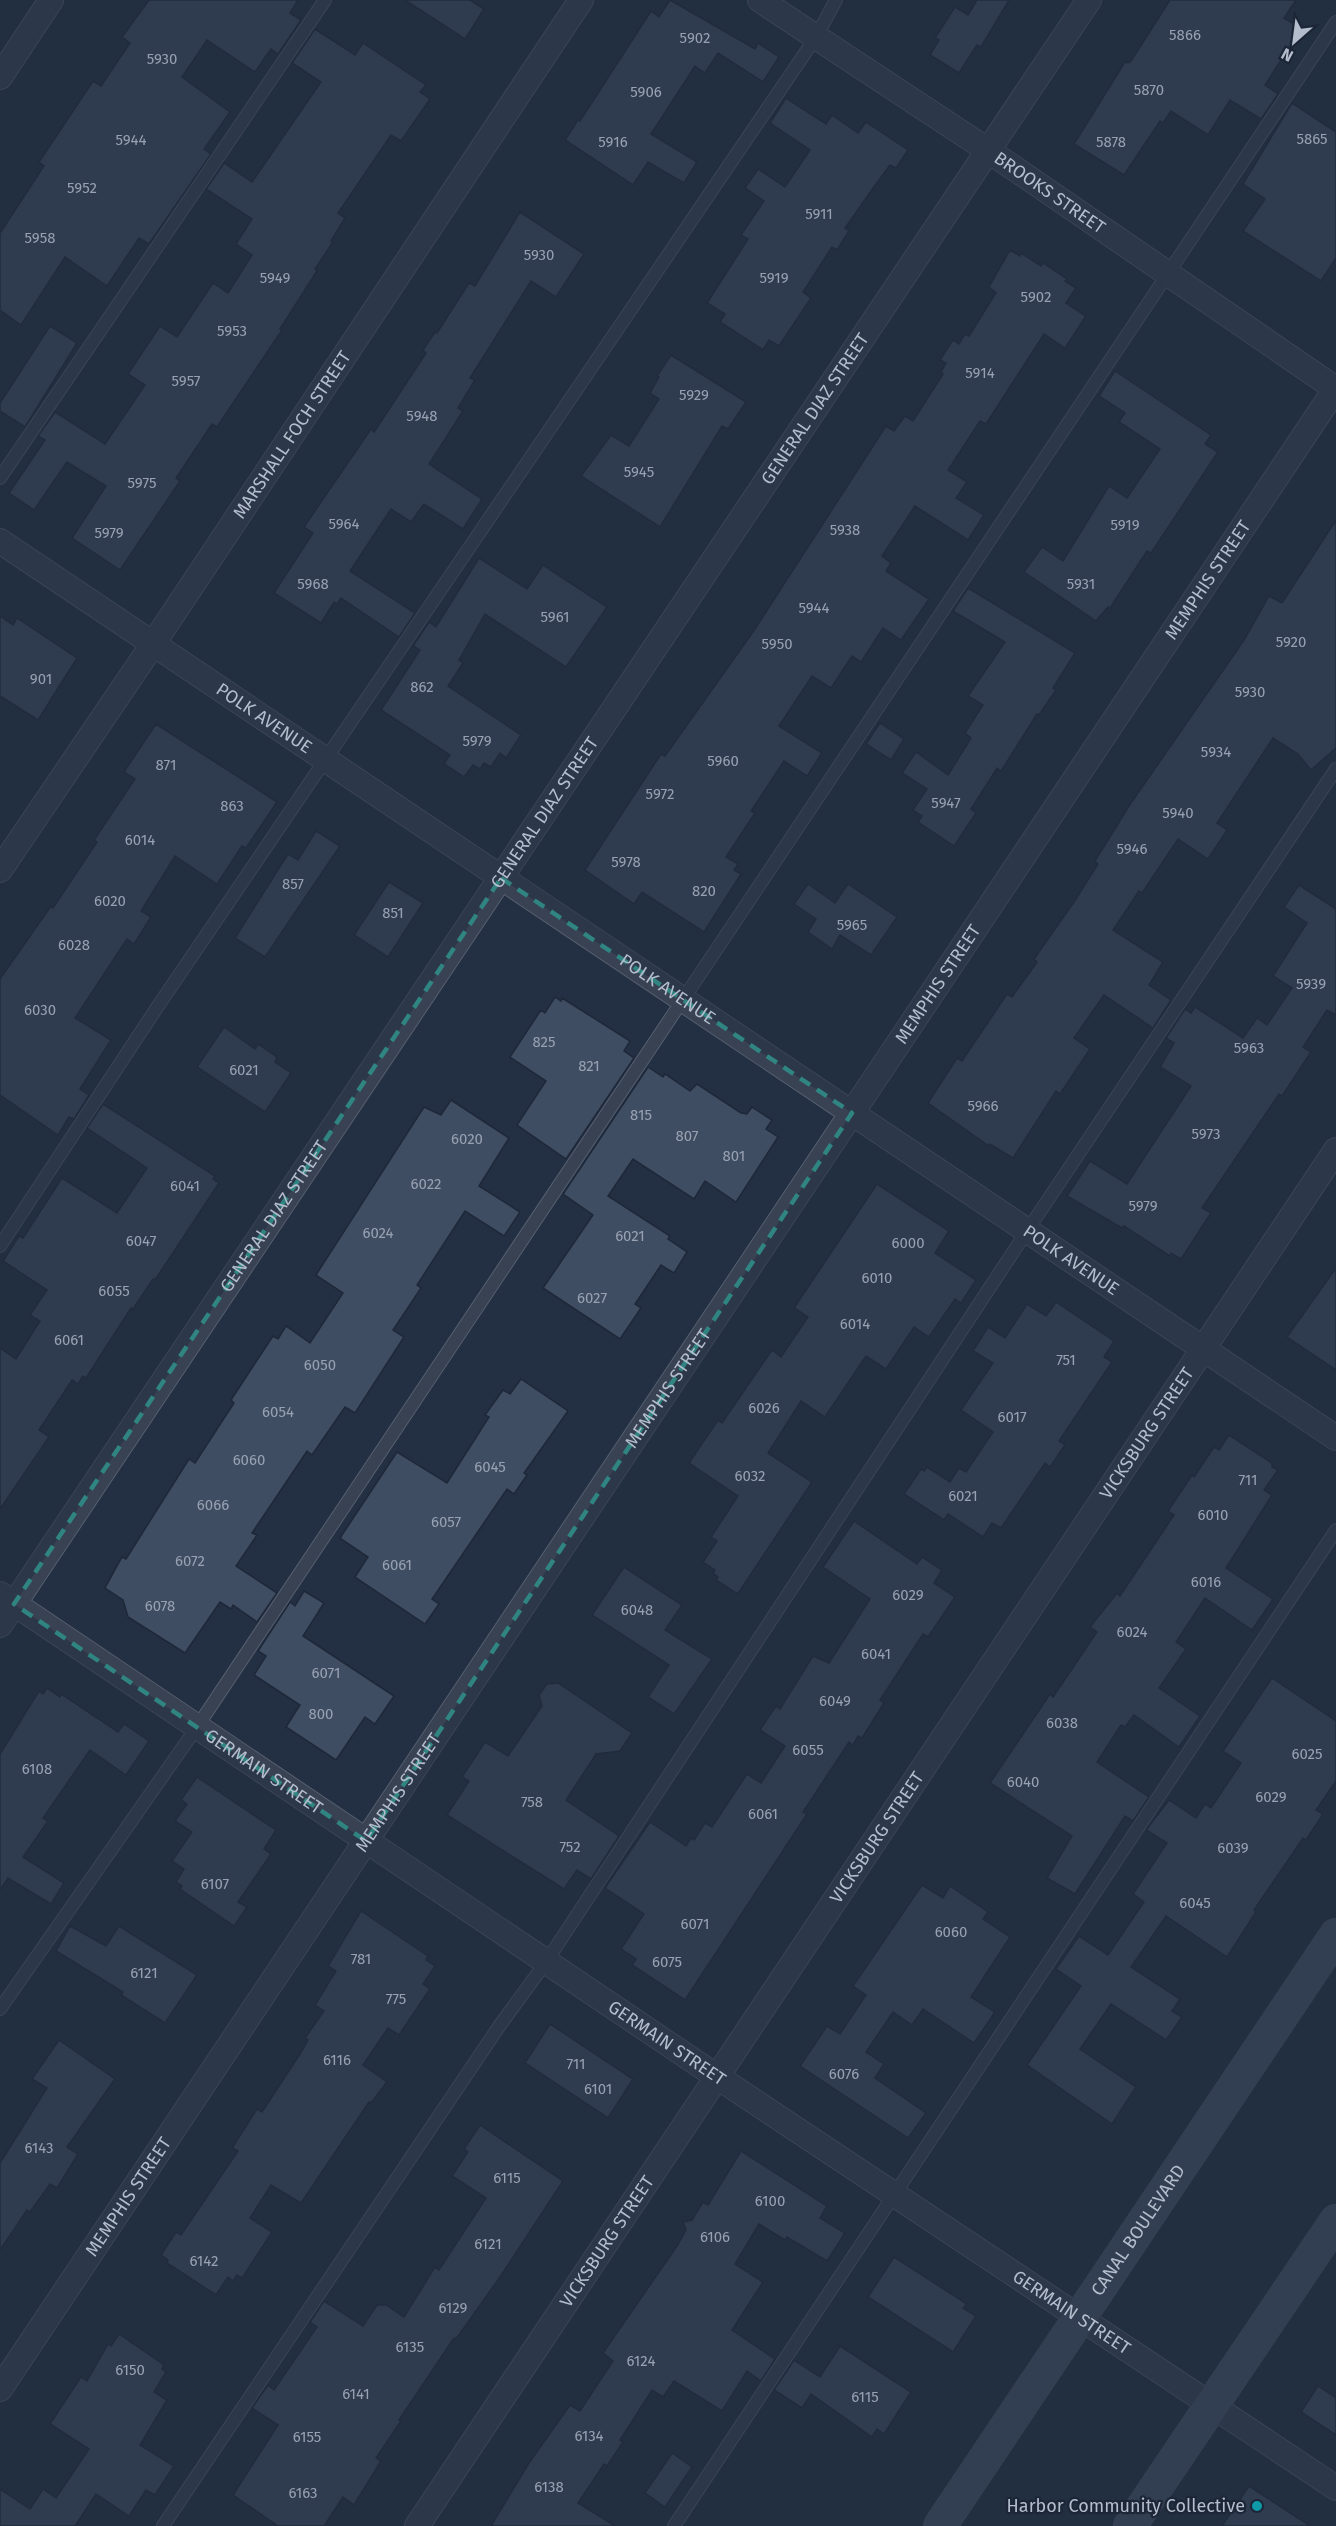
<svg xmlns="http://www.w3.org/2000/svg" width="1336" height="2526" viewBox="0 0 1336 2526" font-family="'Fira Sans',sans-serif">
	<rect width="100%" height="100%" fill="#232f42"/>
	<!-- building -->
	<g fill="#3f4d62" stroke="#1e2839" stroke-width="1.5">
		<polygon points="149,0 298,0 290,13 301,20 278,54 271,49 255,72 207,40 182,77 230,112 204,149 211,154 149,244 139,238 107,286 65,257 21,325 0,310 0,233 44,166 39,162 93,81 101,86 130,43 122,37"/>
		<polygon points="405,0 470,0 484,9 465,39"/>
		<polygon points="670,0 755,49 758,43 779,57 763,82 718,53 705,73 695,66 651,134 697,162 684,183 648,162 633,185 565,140 578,120 580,121 651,11 659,17"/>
		<polygon points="977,0 1009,0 981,47 977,45 959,73 930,55 939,40 935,38 955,7 968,15"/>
		<polygon points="1170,0 1296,0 1284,18 1301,29 1265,85 1278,94 1261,119 1230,100 1208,135 1171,111 1163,123 1160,121 1124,175 1074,144 1125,62 1128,63 1131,61"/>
		<polygon points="315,29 355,55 363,43 426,85 420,92 430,99 401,141 391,135 338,213 345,218 331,241 333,242 315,269 317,271 280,329 282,330 217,427 212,424 176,478 180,481 120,570 72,538 106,486 67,462 34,510 9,493 45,440 38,436 55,412 105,444 145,385 128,374 160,326 177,337 213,283 228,293 252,255 236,244 252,219 206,189 224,163 252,182 321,82 292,63"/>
		<polygon points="786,98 826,124 832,115 858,133 866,122 908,150 896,168 890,165 871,191 845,228 849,231 837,250 832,247 803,292 811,298 779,346 769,340 763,350 720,322 725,314 707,303 748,239 741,235 764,201 745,188 758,169 785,187 810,150 770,123"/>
		<polygon points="1292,103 1336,132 1336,258 1321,281 1243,231 1265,199 1243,184"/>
		<polygon points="520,212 584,254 556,297 531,281 470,378 475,380 458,408 463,411 429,464 482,499 463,529 424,504 411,522 391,509 350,571 415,613 399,637 341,598 337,604 334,602 321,623 274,593 313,533 304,527 371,429 374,432 426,353 423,350 435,332 437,333 469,283 475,286"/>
		<polygon points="1010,250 1020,256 1021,253 1041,266 1043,263 1067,279 1065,281 1076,288 1066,303 1086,316 1065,348 1044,334 986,424 980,421 948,470 967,482 956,498 984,515 968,540 915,506 882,556 891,563 886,571 929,599 901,640 883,628 861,662 852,656 831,688 812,676 779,726 822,753 807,776 784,761 751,811 755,813 726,857 738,864 734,870 741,874 704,932 642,892 634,904 585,870 661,754 665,756 755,629 886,426 894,431 905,416 913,421 943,374 941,372 946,363 940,360 947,349 953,340 959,344 965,334 969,336 996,293 989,287"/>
		<polygon points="50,326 77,343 25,427 0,411 0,403"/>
		<polygon points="671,355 746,402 728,429 722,426 660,527 581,476 611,435 629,446 659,399 650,393 659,377 657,376"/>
		<polygon points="1115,371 1211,435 1205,444 1218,452 1151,553 1147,551 1110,608 1108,607 1096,621 1024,572 1042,547 1063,561 1109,486 1127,498 1160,449 1119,422 1125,413 1099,396"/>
		<polygon points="1336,520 1336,748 1311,770 1298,754 1273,738 1217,823 1227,830 1208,859 1178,839 1142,893 1139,891 1113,930 1163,962 1149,985 1171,1000 1153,1028 1104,995 1074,1038 1090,1049 1060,1094 1056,1091 1013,1158 990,1144 989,1146 928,1103 957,1058 962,1061 1007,994 1012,997 1037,962 1034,959 1074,902 1098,864 1095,861 1129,806 1244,640 1269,596 1282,603"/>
		<polygon points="479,558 527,589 543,565 607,607 566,667 485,614 459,660 463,663 448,686 521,735 506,758 500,753 491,767 484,763 480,769 473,765 464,777 444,764 450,755 381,710 420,650 413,646 429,622 436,627"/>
		<polygon points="968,588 1075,653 1053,688 1056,690 1039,715 1037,714 1001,771 997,768 971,809 976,813 954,846 918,822 922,816 913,810 927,789 902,773 916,752 948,775 971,738 965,733 983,705 968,696 1005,642 953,611"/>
		<polygon points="0,616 13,625 17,618 77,658 38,720 0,696"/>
		<polygon points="880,723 904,739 891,760 866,744"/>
		<polygon points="156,724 277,802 246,848 242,846 217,884 175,856 141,911 151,917 134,944 127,939 75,1018 111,1040 80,1089 89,1095 74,1119 69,1117 58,1135 0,1095 0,979 51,906 53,908 97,842 94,840 135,779 124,772"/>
		<polygon points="316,831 340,846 265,957 235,938 288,854 298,860"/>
		<polygon points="389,882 423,903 388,957 354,935"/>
		<polygon points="808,884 835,903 848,884 897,917 871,955 840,935 832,949 808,932 816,919 794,904"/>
		<polygon points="1299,885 1336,909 1336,1015 1327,1010 1303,1047 1311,1052 1282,1096 1279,1094 1202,1208 1211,1213 1181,1259 1171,1253 1170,1256 1124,1226 1122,1228 1067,1196 1090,1161 1127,1184 1191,1086 1160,1067 1174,1043 1166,1038 1185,1009 1191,1013 1195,1007 1243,1038 1257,1018 1267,1025 1292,988 1273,976 1307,923 1284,907"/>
		<polygon points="555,997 561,1001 562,998 630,1041 624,1051 634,1058 566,1159 517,1125 546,1081 510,1057 541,1010 545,1013"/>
		<polygon points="224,1027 255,1049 258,1044 277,1057 275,1062 291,1073 265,1112 197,1067"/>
		<polygon points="648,1067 663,1077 665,1074 690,1091 697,1084 741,1113 747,1114 752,1107 772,1120 766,1129 778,1137 736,1202 705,1181 694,1199 633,1159 608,1196 670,1236 668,1239 687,1252 674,1273 661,1265 635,1304 641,1308 620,1339 543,1288 593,1215 563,1194"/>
		<polygon points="451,1100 509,1138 479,1186 520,1212 504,1236 465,1211 417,1285 421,1288 393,1330 404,1337 355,1413 345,1407 312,1455 307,1451 252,1533 257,1535 236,1566 277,1593 257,1622 233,1605 231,1609 220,1602 185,1653 128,1617 123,1600 105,1588 122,1557 126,1559 189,1459 195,1463 234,1403 231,1400 273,1336 278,1339 286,1326 310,1343 343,1293 316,1275 424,1107 441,1115"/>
		<polygon points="103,1104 215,1176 213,1179 219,1183 155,1280 153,1279 133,1309 131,1308 86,1378 83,1376 78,1384 72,1380 39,1430 49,1437 0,1509 0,1348 16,1359 40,1321 30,1315 47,1290 3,1261 19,1236 23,1238 62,1178 117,1213 147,1168 87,1128"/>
		<polygon points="877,1184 949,1231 935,1253 976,1280 961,1303 955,1299 929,1337 914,1327 886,1369 866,1356 825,1417 801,1401 768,1453 812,1482 739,1592 736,1593 716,1580 718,1577 713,1573 715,1570 703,1562 717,1541 711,1537 738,1496 689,1463 718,1420 722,1423 772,1350 781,1357 808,1317 794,1308"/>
		<polygon points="1336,1268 1336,1370 1287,1337"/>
		<polygon points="1056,1302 1114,1341 1104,1357 1112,1362 1059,1441 1065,1445 1050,1467 1045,1463 1001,1528 992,1523 983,1537 948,1514 944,1520 904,1494 921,1469 924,1471 927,1467 950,1482 959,1468 966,1472 993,1432 961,1410 993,1363 973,1351 988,1327 1005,1338 1027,1304 1046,1316"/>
		<polygon points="521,1379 568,1411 524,1473 527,1475 514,1494 507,1489 432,1599 439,1604 425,1624 355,1577 368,1557 340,1538 397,1452 447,1483 489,1417 485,1415 503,1390 510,1394"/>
		<polygon points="1229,1435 1272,1463 1272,1467 1278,1470 1264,1490 1272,1495 1226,1568 1273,1599 1252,1630 1205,1598 1176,1642 1186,1649 1159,1688 1200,1716 1179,1747 1134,1715 1125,1727 1121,1725 1097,1762 1149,1797 1133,1821 1125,1816 1075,1894 1047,1878 1072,1836 990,1783 1050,1694 1053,1697 1097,1632 1090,1627 1117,1593 1120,1596 1174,1515 1168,1511 1192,1475 1194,1477 1214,1447 1219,1450"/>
		<polygon points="854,1521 917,1564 922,1557 942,1570 934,1583 955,1597 928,1637 923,1634 880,1700 884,1703 862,1738 858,1736 853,1745 849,1742 803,1812 807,1814 685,2000 632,1965 636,1959 621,1949 644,1914 605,1888 650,1822 686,1846 691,1838 694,1840 705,1823 712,1827 747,1774 761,1783 785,1746 760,1730 776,1706 780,1709 813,1656 829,1663 870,1599 823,1567"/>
		<polygon points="624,1567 682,1605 665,1630 712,1659 674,1714 648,1697 669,1665 592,1615"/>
		<polygon points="304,1591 324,1603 303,1636 394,1696 375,1724 365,1717 336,1760 286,1727 300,1705 254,1675 266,1656 258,1651 290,1602 295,1606"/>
		<polygon points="1272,1678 1336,1721 1336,1781 1316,1810 1323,1814 1306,1840 1303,1838 1254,1910 1256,1912 1227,1957 1166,1916 1131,1967 1180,1999 1172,2011 1182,2017 1166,2040 1111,2004 1080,2049 1136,2087 1112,2124 1027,2065 1081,1986 1056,1969 1079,1936 1108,1955 1144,1902 1133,1894 1167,1843 1146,1830 1169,1800 1196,1818 1205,1804 1211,1808 1241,1763 1223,1751"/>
		<polygon points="558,1683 632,1733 620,1751 596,1754 566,1800 619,1836 591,1879 577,1870 564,1889 447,1815 469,1781 462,1777 485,1742 508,1756 542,1706 539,1695 547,1684"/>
		<polygon points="47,1688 60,1697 61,1694 118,1732 124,1724 149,1741 126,1775 90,1750 43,1818 48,1821 23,1857 64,1883 51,1904 8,1878 0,1890 0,1754 39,1691 43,1694"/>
		<polygon points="197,1777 276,1830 264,1849 271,1854 238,1902 247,1907 234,1926 180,1889 182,1886 176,1882 184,1869 172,1861 192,1832 175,1821 187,1804 181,1800"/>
		<polygon points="922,1885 943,1898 950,1886 988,1912 983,1919 1010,1937 971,1997 995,2012 974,2043 923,2009 912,2025 893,2012 866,2052 884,2064 875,2078 926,2113 908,2138 800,2066 827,2026 840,2034 866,1995 853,1986"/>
		<polygon points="361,1911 428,1956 426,1960 435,1966 423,1984 430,1989 399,2035 388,2028 363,2065 387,2082 371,2103 369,2102 301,2203 271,2185 250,2218 272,2232 242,2278 237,2275 233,2281 228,2277 216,2295 167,2263 168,2260 161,2255 176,2232 181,2235 238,2151 232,2148 257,2109 262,2112 300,2054 308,2040 305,2038 324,2011 315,2005 336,1971 328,1966"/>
		<polygon points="70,1926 106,1946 119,1926 197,1975 165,2023 121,1995 123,1992 56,1951"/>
		<polygon points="550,2024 633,2079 608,2118 525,2063"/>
		<polygon points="59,2040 115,2079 67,2147 78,2154 57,2188 50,2184 30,2212 27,2210 0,2250 0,2163 47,2088 32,2079"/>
		<polygon points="480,2125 563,2181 500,2277 456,2339 454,2338 399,2420 401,2421 376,2458 381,2461 354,2505 343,2497 324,2526 278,2526 233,2495 278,2425 252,2408 268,2385 274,2390 317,2327 310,2322 324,2301 363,2326 377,2305 386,2305 404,2317 435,2267 439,2270 486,2198 452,2176 468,2152 464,2149"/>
		<polygon points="741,2151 827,2206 820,2218 845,2233 827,2261 787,2237 785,2240 759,2224 735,2264 763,2282 732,2330 775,2359 761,2381 747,2371 722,2411 674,2381 663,2397 652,2390 620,2440 623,2442 607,2466 604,2464 578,2503 615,2526 491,2526 529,2463 570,2405 580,2411 613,2361 603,2353 677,2246 686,2230 683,2222 692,2220 703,2202 708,2205"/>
		<polygon points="894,2257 967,2304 963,2308 976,2316 953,2352 868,2297"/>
		<polygon points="119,2334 164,2365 162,2369 166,2372 154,2392 167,2400 140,2445 174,2466 155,2495 146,2490 129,2516 96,2494 75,2526 0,2526 0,2489 30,2509 43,2489 56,2498 89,2449 50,2424 81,2377 87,2381 108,2344 111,2346"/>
		<polygon points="840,2346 911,2392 884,2434 877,2429 872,2437 811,2394 802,2408 774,2390 794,2360 820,2377"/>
		<polygon points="1318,2386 1336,2398 1336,2435 1301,2412"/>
		<polygon points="672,2453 692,2467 665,2507 645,2493"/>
		<polygon points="1249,2486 1310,2526 1222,2526"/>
	</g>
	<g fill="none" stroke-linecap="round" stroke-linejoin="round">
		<!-- lane casing -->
		<g stroke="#555f6f" stroke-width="14">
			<g id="lane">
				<polyline points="0,478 325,0"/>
				<polyline points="0,1246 156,1009 816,37 836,0"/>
				<polyline points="0,2009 197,1727 1336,22"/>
				<polyline points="163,2526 500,2025 546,1962 1027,1231 1336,769"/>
				<polyline points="674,2526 1336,1530"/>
			</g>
		</g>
		<!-- street casing -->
		<g stroke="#555f6f" stroke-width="26">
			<g id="street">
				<path id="s1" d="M760,0l229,151 347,238"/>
				<polyline points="0,77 51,0"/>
				<path id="s2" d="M0,541l1336,897"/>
				<path id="s3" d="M0,870l153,-226 428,-644"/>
				<path id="s4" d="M0,1594l716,482 620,412"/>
				<path id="s5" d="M0,1625l1089,-1625"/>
				<path id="s6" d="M0,2389l1336,-2001"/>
				<path id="s7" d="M417,2526l919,-1376"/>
			</g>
		</g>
		<!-- secondary casing -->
		<g stroke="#555f6f" stroke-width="34">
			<g id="secondary">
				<path id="s8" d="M940,2526l396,-591"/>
				<polyline points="1130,2526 1336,2221"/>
			</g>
		</g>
		<!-- lane -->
		<use href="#lane" stroke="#384252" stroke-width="12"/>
		<!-- street -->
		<use href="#street" stroke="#384252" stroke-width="24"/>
		<!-- secondary -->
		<use href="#secondary" stroke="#455065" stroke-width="33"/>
	</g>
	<!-- marked area -->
	<path d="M0 0H1336V2526H0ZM501,878l351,235 -486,728 -352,-237z" fill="#232f42" fill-opacity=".55" fill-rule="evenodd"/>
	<path fill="none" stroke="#308481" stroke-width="4.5" stroke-dasharray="12 8" stroke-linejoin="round" d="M501,878l351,235 -486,728 -352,-237z"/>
	<!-- markers -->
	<circle fill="#0f9aa8" stroke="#1c2637" stroke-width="2" cx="1257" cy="2506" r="6"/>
	<g text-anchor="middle" stroke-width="4.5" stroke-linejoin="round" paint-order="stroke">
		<!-- number labels -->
		<g font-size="15" fill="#97a1b2">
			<text x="1185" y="40">5866</text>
			<text x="695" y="43">5902</text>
			<text x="162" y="64">5930</text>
			<text x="1149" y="95">5870</text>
			<text x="646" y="97">5906</text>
			<text x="1312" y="144">5865</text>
			<text x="131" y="145">5944</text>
			<text x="613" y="147">5916</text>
			<text x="1111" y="147">5878</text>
			<text x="82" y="193">5952</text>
			<text x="819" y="219">5911</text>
			<text x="40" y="243">5958</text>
			<text x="539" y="260">5930</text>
			<text x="275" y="283">5949</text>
			<text x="774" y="283">5919</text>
			<text x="1036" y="302">5902</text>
			<text x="232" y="336">5953</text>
			<text x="980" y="378">5914</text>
			<text x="186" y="386">5957</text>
			<text x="694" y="400">5929</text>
			<text x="422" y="421">5948</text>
			<text x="639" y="477">5945</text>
			<text x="142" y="488">5975</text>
			<text x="344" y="529">5964</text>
			<text x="1125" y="530">5919</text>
			<text x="845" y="535">5938</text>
			<text x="109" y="538">5979</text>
			<text x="313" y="589">5968</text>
			<text x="1081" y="589">5931</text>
			<text x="814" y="613">5944</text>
			<text x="555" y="622">5961</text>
			<text x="1291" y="647">5920</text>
			<text x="777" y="649">5950</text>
			<text x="41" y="684">901</text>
			<text x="422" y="692">862</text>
			<text x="1250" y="697">5930</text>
			<text x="477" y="746">5979</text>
			<text x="1216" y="757">5934</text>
			<text x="723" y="766">5960</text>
			<text x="166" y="770">871</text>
			<text x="660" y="799">5972</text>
			<text x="946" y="808">5947</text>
			<text x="232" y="811">863</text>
			<text x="1178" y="818">5940</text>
			<text x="140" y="845">6014</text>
			<text x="1132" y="854">5946</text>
			<text x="626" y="867">5978</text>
			<text x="293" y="889">857</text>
			<text x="704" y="896">820</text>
			<text x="110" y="906">6020</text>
			<text x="393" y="918">851</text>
			<text x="852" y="930">5965</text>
			<text x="74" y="950">6028</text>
			<text x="1311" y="989">5939</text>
			<text x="40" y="1015">6030</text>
			<text x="544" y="1047">825</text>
			<text x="1249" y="1053">5963</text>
			<text x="589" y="1071">821</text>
			<text x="244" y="1075">6021</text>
			<text x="983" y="1111">5966</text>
			<text x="641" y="1120">815</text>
			<text x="1206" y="1139">5973</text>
			<text x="687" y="1141">807</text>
			<text x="467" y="1144">6020</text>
			<text x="734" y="1161">801</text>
			<text x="426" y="1189">6022</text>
			<text x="185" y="1191">6041</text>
			<text x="1143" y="1211">5979</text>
			<text x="378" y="1238">6024</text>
			<text x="630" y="1241">6021</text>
			<text x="141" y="1246">6047</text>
			<text x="908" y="1248">6000</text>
			<text x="877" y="1283">6010</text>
			<text x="114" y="1296">6055</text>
			<text x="592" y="1303">6027</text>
			<text x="855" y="1329">6014</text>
			<text x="69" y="1345">6061</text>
			<text x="1066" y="1365">751</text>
			<text x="320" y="1370">6050</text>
			<text x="764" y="1413">6026</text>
			<text x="278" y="1417">6054</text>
			<text x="1012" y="1422">6017</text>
			<text x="249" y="1465">6060</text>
			<text x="490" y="1472">6045</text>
			<text x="750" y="1481">6032</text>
			<text x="1248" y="1485">711</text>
			<text x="963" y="1501">6021</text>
			<text x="213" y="1510">6066</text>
			<text x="1213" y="1520">6010</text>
			<text x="446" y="1527">6057</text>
			<text x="190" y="1566">6072</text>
			<text x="397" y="1570">6061</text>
			<text x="1206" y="1587">6016</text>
			<text x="908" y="1600">6029</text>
			<text x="160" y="1611">6078</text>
			<text x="637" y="1615">6048</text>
			<text x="1132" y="1637">6024</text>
			<text x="876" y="1659">6041</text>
			<text x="326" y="1678">6071</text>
			<text x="835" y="1706">6049</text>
			<text x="321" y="1719">800</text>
			<text x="1062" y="1728">6038</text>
			<text x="808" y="1755">6055</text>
			<text x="1307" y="1759">6025</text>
			<text x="37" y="1774">6108</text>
			<text x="1023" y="1787">6040</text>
			<text x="1271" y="1802">6029</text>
			<text x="532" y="1807">758</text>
			<text x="763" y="1819">6061</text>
			<text x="570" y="1852">752</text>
			<text x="1233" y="1853">6039</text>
			<text x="215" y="1889">6107</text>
			<text x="1195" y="1908">6045</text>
			<text x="695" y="1929">6071</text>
			<text x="951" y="1937">6060</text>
			<text x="361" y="1964">781</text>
			<text x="667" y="1967">6075</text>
			<text x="144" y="1978">6121</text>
			<text x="396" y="2004">775</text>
			<text x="337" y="2065">6116</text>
			<text x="576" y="2069">711</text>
			<text x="844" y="2079">6076</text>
			<text x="598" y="2094">6101</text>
			<text x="39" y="2153">6143</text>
			<text x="507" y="2183">6115</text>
			<text x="770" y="2206">6100</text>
			<text x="715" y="2242">6106</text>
			<text x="488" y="2249">6121</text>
			<text x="204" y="2266">6142</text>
			<text x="453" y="2313">6129</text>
			<text x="410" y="2352">6135</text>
			<text x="641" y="2366">6124</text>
			<text x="130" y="2375">6150</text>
			<text x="356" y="2399">6141</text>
			<text x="865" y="2402">6115</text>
			<text x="589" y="2441">6134</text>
			<text x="307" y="2442">6155</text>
			<text x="549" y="2492">6138</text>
			<text x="303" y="2498">6163</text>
		</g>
		<!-- street labels -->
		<g font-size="18" fill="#b4bdcc" stroke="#1c2637">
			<text dy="6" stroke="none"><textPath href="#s1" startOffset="348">BROOKS STREET</textPath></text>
			<text dy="6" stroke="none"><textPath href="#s5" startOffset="1464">GENERAL DIAZ STREET</textPath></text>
			<text dy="6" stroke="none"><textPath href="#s3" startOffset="524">MARSHALL FOCH STREET</textPath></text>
			<text dy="6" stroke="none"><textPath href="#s6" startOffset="2175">MEMPHIS STREET</textPath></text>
			<text dy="6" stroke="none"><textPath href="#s2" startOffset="318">POLK AVENUE</textPath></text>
			<text dy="6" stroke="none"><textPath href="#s5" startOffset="978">GENERAL DIAZ STREET</textPath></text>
			<text dy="6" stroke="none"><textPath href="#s6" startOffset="1689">MEMPHIS STREET</textPath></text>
			<text dy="6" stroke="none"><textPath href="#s2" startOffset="804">POLK AVENUE</textPath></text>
			<text dy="6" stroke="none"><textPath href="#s5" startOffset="492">GENERAL DIAZ STREET</textPath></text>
			<text dy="6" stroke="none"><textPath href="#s2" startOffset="1290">POLK AVENUE</textPath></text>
			<text dy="6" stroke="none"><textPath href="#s6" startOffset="1203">MEMPHIS STREET</textPath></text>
			<text dy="6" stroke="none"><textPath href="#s7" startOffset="1314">VICKSBURG STREET</textPath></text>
			<text dy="6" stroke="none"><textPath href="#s4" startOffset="318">GERMAIN STREET</textPath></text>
			<text dy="6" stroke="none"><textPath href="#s6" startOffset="717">MEMPHIS STREET</textPath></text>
			<text dy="6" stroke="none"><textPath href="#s7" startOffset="828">VICKSBURG STREET</textPath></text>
			<text dy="6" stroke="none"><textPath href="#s4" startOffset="804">GERMAIN STREET</textPath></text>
			<text dy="6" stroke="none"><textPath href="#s6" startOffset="231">MEMPHIS STREET</textPath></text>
			<text dy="6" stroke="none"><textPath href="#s8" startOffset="356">CANAL BOULEVARD</textPath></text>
			<text dy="6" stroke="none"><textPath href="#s7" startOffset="342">VICKSBURG STREET</textPath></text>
			<text dy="6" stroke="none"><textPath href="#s4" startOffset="1290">GERMAIN STREET</textPath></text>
		</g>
		<!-- poi labels -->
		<g font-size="18" fill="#b4bdcc" stroke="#1c2637" text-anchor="end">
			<text x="1245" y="2512">Harbor Community Collective</text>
		</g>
	</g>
	<!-- north arrow -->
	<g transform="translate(1294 42) rotate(208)" stroke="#1c2637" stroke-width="4.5" paint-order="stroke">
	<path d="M0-4.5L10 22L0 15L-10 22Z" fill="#b4bdcc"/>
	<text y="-9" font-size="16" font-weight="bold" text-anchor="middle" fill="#b4bdcc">N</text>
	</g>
</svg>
